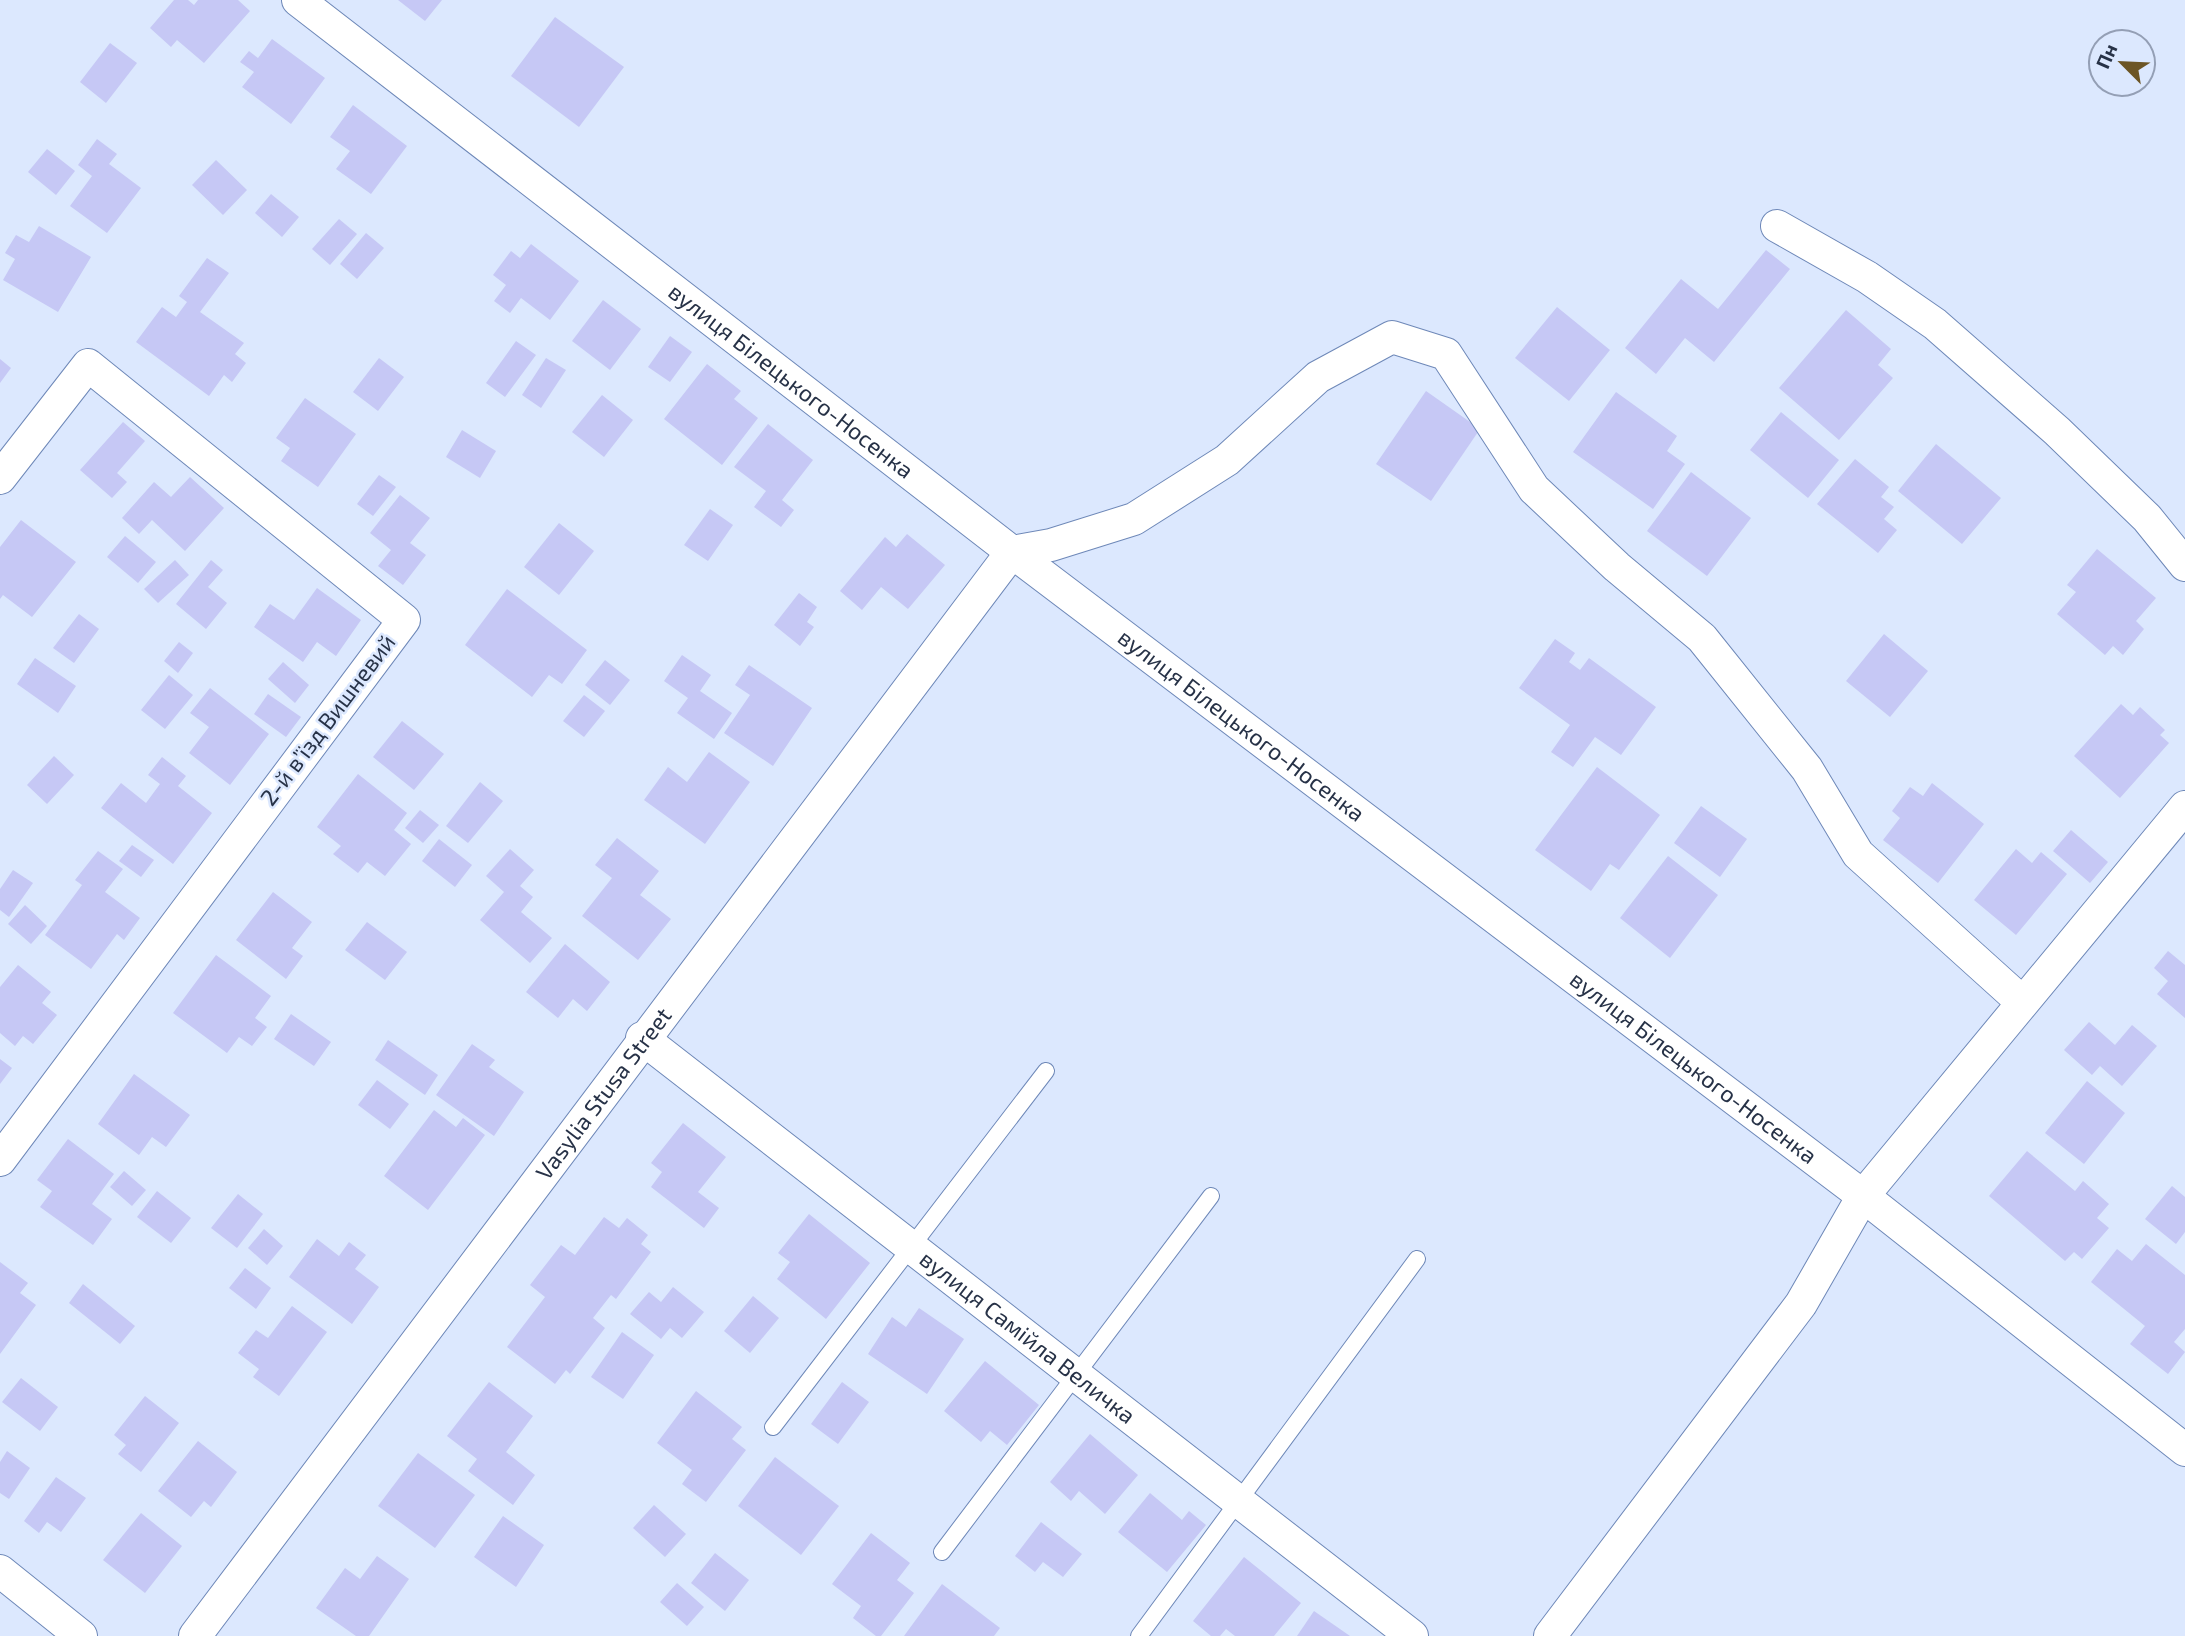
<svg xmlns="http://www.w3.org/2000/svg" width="2185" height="1636" viewBox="0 0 2185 1636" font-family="'Exo 2',sans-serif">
	<rect width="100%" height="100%" fill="#dce8fe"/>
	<!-- building -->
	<g fill="#c6c8f5">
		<polygon points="174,0 188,0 194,5 198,0 238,0 250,11 204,63 177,40 171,47 150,28"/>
		<polygon points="398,0 442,0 425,21"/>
		<polygon points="555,17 624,67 579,127 511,76"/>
		<polygon points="272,39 325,78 291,124 242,87 254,72 240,62 249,51 258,58"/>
		<polygon points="110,43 137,63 106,103 80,82"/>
		<polygon points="353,105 407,146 371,194 336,169 350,151 330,137"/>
		<polygon points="97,139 117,154 109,164 141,188 107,233 70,206 92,176 78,165"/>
		<polygon points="47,149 75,171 56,195 28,172"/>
		<polygon points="216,160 247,190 223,215 192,185"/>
		<polygon points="271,194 299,217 282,237 255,213"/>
		<polygon points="339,219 357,234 330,265 312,249"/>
		<polygon points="39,226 91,257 58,312 3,280 15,259 5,253 16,235 29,242"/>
		<polygon points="366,233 384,248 357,279 340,264"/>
		<polygon points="531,244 579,281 550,320 521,298 510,313 494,301 506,285 493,275 511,251 520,258"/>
		<polygon points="1766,250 1790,269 1714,362 1685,338 1656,374 1625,348 1681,279 1718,309"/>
		<polygon points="207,258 229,273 200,312 244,343 235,354 246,363 232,382 224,375 209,396 136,342 162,307 176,317 187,302 179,296"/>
		<polygon points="603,300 641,329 610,370 572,341"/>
		<polygon points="1557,307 1610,350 1569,401 1515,358"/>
		<polygon points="1846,310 1891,349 1878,365 1893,378 1839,440 1779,388"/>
		<polygon points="670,336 692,352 670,382 648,367"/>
		<polygon points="516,341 536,355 505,397 486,383"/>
		<polygon points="379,358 404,377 378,411 353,392"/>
		<polygon points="546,358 566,370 541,408 522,395"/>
		<polygon points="0,359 11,368 0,383"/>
		<polygon points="707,364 741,391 734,399 758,418 722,465 664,419"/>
		<polygon points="1426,391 1480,429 1431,501 1376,464"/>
		<polygon points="1616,392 1677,436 1667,451 1685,464 1653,509 1573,452"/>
		<polygon points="602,395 633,420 604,457 572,432"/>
		<polygon points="305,398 356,434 318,487 281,461 290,448 276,438"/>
		<polygon points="1781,412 1839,460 1808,498 1750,450"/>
		<polygon points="123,422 145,441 117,473 127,482 112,498 80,470"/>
		<polygon points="768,424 813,460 782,500 794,510 781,527 754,507 766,491 734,467"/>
		<polygon points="462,430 496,451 480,478 446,457"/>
		<polygon points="1936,444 2001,498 1962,544 1898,491"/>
		<polygon points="1855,459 1889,487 1881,497 1894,507 1884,519 1897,530 1878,553 1817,504"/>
		<polygon points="1691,472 1751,518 1707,576 1647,531"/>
		<polygon points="379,475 396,487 373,516 357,504"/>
		<polygon points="190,477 224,508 185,551 152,520 139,534 122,518 154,482 171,497"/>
		<polygon points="400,495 430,518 410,543 426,555 403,585 378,566 391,550 370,533"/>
		<polygon points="710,509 733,525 708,561 684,545"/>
		<polygon points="21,520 76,562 32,617 3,595 0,599 0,547"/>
		<polygon points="559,523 594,551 559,595 524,567"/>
		<polygon points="907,534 945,565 908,609 881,587 862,610 840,591 885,537 896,547"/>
		<polygon points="125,536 156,562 138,583 107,557"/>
		<polygon points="2097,549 2156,598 2136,621 2144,629 2123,655 2113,646 2105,655 2057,614 2076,592 2067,585"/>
		<polygon points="175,560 189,575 158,603 144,589"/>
		<polygon points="211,560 223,570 208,587 227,603 206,629 176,604"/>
		<polygon points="317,588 361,620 336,656 317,642 303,662 254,627 270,604 294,620"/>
		<polygon points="507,589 587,650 562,684 549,675 532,697 465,645"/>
		<polygon points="799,593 817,607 807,622 814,627 800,646 774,625"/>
		<polygon points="79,614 99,629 74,663 53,648"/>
		<polygon points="1884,634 1928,671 1890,717 1846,681"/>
		<polygon points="1555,639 1575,653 1569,662 1580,670 1589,658 1656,707 1621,755 1595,737 1573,767 1551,752 1570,725 1519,688"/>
		<polygon points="179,642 193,653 178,673 164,661"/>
		<polygon points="682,655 711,675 700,691 732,713 714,739 677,713 688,698 664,681"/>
		<polygon points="35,658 76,686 58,713 17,684"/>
		<polygon points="605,660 630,680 610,705 585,685"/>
		<polygon points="283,662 309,685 295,703 268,679"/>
		<polygon points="749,665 812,708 773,766 724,733 750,695 735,685"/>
		<polygon points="169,675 193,695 165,729 141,710"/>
		<polygon points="210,688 269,734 230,785 189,753 209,727 190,713"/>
		<polygon points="268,694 301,717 286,737 254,714"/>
		<polygon points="584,695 605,711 584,737 563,721"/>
		<polygon points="2121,704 2133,715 2140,707 2165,730 2160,735 2169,743 2120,798 2074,756"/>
		<polygon points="402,721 444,754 414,790 373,757"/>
		<polygon points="709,752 750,782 705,844 644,800 668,767 687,782"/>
		<polygon points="54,756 74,775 47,804 27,785"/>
		<polygon points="162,757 186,776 178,786 212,813 173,864 101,808 121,783 146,803 160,784 148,775"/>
		<polygon points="1597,767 1660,815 1619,870 1610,864 1591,891 1535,850"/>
		<polygon points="358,774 407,813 394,830 411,844 385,876 367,862 358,873 333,854 341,846 317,827"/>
		<polygon points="480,782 503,801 468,843 446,826"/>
		<polygon points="1932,783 1984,824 1938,883 1883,840 1900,818 1892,811 1910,787 1923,796"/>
		<polygon points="1701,806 1747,839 1720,877 1674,843"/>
		<polygon points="420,810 439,825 423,843 405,828"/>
		<polygon points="2071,830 2108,862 2090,883 2053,851"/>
		<polygon points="617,838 659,871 640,895 671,919 638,960 582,916 612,878 595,865"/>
		<polygon points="439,839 472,865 455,887 422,861"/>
		<polygon points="132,845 154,860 141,877 119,861"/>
		<polygon points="510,849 534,870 520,886 533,897 521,912 552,938 530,963 480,920 504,892 486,876"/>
		<polygon points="2016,849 2032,863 2041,852 2067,874 2016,935 1974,900"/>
		<polygon points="98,851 123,869 105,892 140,918 124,940 117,934 91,969 45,935 82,885 75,880"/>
		<polygon points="1668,856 1718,895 1670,958 1620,918"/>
		<polygon points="13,870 33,883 9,917 0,910 0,889"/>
		<polygon points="273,892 312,922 292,948 303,956 286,979 236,940"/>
		<polygon points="25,905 47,926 31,944 8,924"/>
		<polygon points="367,922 407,952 385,980 345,950"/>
		<polygon points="565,944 610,982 587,1011 573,999 558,1018 526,992"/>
		<polygon points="2168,951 2185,965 2185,1018 2157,994 2168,981 2154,968"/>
		<polygon points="216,955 271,996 255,1018 267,1027 252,1046 239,1037 227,1053 173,1013"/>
		<polygon points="18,965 51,992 42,1003 57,1015 33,1044 23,1036 15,1046 0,1033 0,987"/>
		<polygon points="291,1014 331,1042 314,1066 274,1039"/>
		<polygon points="2089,1022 2115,1045 2132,1025 2157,1046 2122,1086 2100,1066 2092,1075 2064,1050"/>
		<polygon points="388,1040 438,1075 425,1095 375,1060"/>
		<polygon points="472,1044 495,1060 489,1067 524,1092 494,1136 436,1095"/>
		<polygon points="0,1059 12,1068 0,1084"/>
		<polygon points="134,1074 190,1115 166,1147 152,1137 139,1155 98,1124"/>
		<polygon points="377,1080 409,1104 390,1129 358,1105"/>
		<polygon points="2087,1081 2125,1113 2084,1164 2045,1133"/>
		<polygon points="434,1110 456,1127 463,1118 485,1135 428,1210 384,1176"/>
		<polygon points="683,1123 726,1157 698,1192 719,1208 704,1228 651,1187 662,1172 651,1163"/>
		<polygon points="68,1139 114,1174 92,1204 112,1219 93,1245 40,1207 52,1191 37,1180"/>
		<polygon points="2027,1151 2075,1191 2083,1181 2109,1204 2097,1218 2109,1228 2082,1259 2074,1252 2065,1261 1989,1196"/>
		<polygon points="124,1171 146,1190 132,1206 110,1187"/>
		<polygon points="2172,1186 2185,1197 2185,1232 2176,1244 2145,1219"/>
		<polygon points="157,1191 191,1218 171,1243 137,1217"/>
		<polygon points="238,1194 263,1214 237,1248 211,1228"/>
		<polygon points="809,1214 870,1263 826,1319 777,1279 790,1262 778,1253"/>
		<polygon points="604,1217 619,1228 627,1218 648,1235 641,1244 651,1252 616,1299 611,1295 593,1318 605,1328 570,1374 566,1370 555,1384 507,1347 545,1297 530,1285 561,1245 575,1255"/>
		<polygon points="264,1229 283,1246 267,1265 248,1248"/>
		<polygon points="317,1239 339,1256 349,1242 366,1255 355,1269 379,1287 352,1324 289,1277"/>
		<polygon points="2146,1244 2185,1275 2185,1329 2174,1342 2185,1352 2168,1374 2130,1344 2145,1326 2091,1282 2117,1249 2132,1261"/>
		<polygon points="0,1262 28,1283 20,1293 36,1305 0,1354"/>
		<polygon points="245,1268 271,1288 256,1309 229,1288"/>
		<polygon points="83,1284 135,1326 120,1344 69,1303"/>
		<polygon points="673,1287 704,1312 682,1338 670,1328 661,1339 630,1314 649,1292 661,1302"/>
		<polygon points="753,1296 779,1318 750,1353 724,1331"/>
		<polygon points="292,1306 327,1332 279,1396 253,1377 259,1369 238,1353 256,1330 268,1338"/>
		<polygon points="919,1308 964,1339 927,1394 868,1354 892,1317 906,1327"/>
		<polygon points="622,1332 654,1355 623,1399 591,1377"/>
		<polygon points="985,1361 1039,1405 1007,1445 990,1431 981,1442 944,1411"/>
		<polygon points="21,1378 58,1407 40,1431 2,1402"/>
		<polygon points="489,1382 533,1416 506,1452 535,1475 513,1505 468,1471 477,1459 447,1436"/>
		<polygon points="842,1382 869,1402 838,1444 811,1424"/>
		<polygon points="696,1391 742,1427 732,1439 746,1450 706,1502 682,1484 692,1470 657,1443"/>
		<polygon points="145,1396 179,1423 141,1472 118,1454 126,1445 114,1435"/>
		<polygon points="1090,1434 1138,1475 1105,1514 1079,1491 1071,1501 1050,1482"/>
		<polygon points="198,1441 237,1472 211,1507 204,1501 191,1517 158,1491"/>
		<polygon points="7,1451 30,1468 9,1499 0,1493 0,1462"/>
		<polygon points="418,1453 475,1495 435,1548 378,1506"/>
		<polygon points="775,1457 839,1506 801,1555 738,1506"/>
		<polygon points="56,1477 86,1498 61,1532 47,1522 39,1533 24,1521"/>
		<polygon points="1150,1493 1182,1520 1189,1511 1206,1525 1167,1572 1118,1532"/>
		<polygon points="654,1505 686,1534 665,1557 633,1528"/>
		<polygon points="141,1513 182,1546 145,1593 103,1560"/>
		<polygon points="503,1516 544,1545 516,1587 474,1557"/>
		<polygon points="1041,1522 1082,1554 1063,1577 1043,1562 1035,1572 1015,1556"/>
		<polygon points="871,1533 910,1563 897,1580 914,1593 881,1636 876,1636 853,1618 861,1606 832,1584"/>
		<polygon points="715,1553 749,1580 725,1611 691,1583"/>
		<polygon points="377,1556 409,1579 369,1636 356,1636 316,1608 345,1568 360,1579"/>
		<polygon points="1244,1557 1301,1603 1274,1636 1235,1636 1226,1629 1220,1636 1211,1636 1193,1621"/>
		<polygon points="677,1583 704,1607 687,1626 660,1602"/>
		<polygon points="942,1584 1000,1628 994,1636 904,1636"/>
		<polygon points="1314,1611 1350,1636 1297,1636"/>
	</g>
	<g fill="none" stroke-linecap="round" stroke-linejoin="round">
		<!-- lane casing -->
		<g stroke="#6e88b8" stroke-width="18">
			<g id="lane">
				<polyline points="773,1427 1046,1071"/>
				<polyline points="942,1552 1211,1196"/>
				<polyline points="1139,1636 1417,1259"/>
			</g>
		</g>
		<!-- street casing -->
		<g stroke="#6e88b8" stroke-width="34">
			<g id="street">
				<path id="s1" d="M298,0l714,552 851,644 322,254"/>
				<polyline points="1777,226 1867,277 1935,324 2057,431 2147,518 2185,565"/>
				<polyline points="0,478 88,365 404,620 0,1160"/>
				<path id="s2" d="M642,1038l770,598"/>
				<polyline points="0,1571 81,1636"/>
				<path id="s3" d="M195,1636l817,-1084 39,-7 83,-26 93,-59 91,-83 74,-40 54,17 88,135 83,78 85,71 105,131 51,85 164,148"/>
				<polyline points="1550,1636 1801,1304 1863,1196 2185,807"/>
			</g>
		</g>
		<!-- lane -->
		<use href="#lane" stroke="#fff" stroke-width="16"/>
		<!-- street -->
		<use href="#street" stroke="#fff" stroke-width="32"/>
	</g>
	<g text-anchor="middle" stroke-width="5" stroke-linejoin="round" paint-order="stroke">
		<!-- street labels -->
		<g font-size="23" fill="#273247" stroke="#dce8fe">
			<text dy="8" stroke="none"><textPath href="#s1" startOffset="623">вулиця Білецького-Носенка</textPath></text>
			<text transform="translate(328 720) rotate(-53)" y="8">2-й вʼїзд Вишневий</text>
			<text dy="8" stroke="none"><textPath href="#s1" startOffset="1190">вулиця Білецького-Носенка</textPath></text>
			<text dy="8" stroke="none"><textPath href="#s1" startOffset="1757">вулиця Білецького-Носенка</textPath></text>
			<text dy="8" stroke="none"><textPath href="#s3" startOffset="679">Vasylia Stusa Street</textPath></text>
			<text dy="8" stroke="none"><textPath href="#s2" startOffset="488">вулиця Самійла Величка</textPath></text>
		</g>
	</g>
	<!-- north arrow -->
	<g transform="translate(2122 63) rotate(294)"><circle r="33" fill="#dce8fe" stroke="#949fb5" stroke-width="2"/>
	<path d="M0-5L12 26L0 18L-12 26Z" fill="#6c5525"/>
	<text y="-10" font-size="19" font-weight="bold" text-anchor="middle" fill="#273247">Пн</text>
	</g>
</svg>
